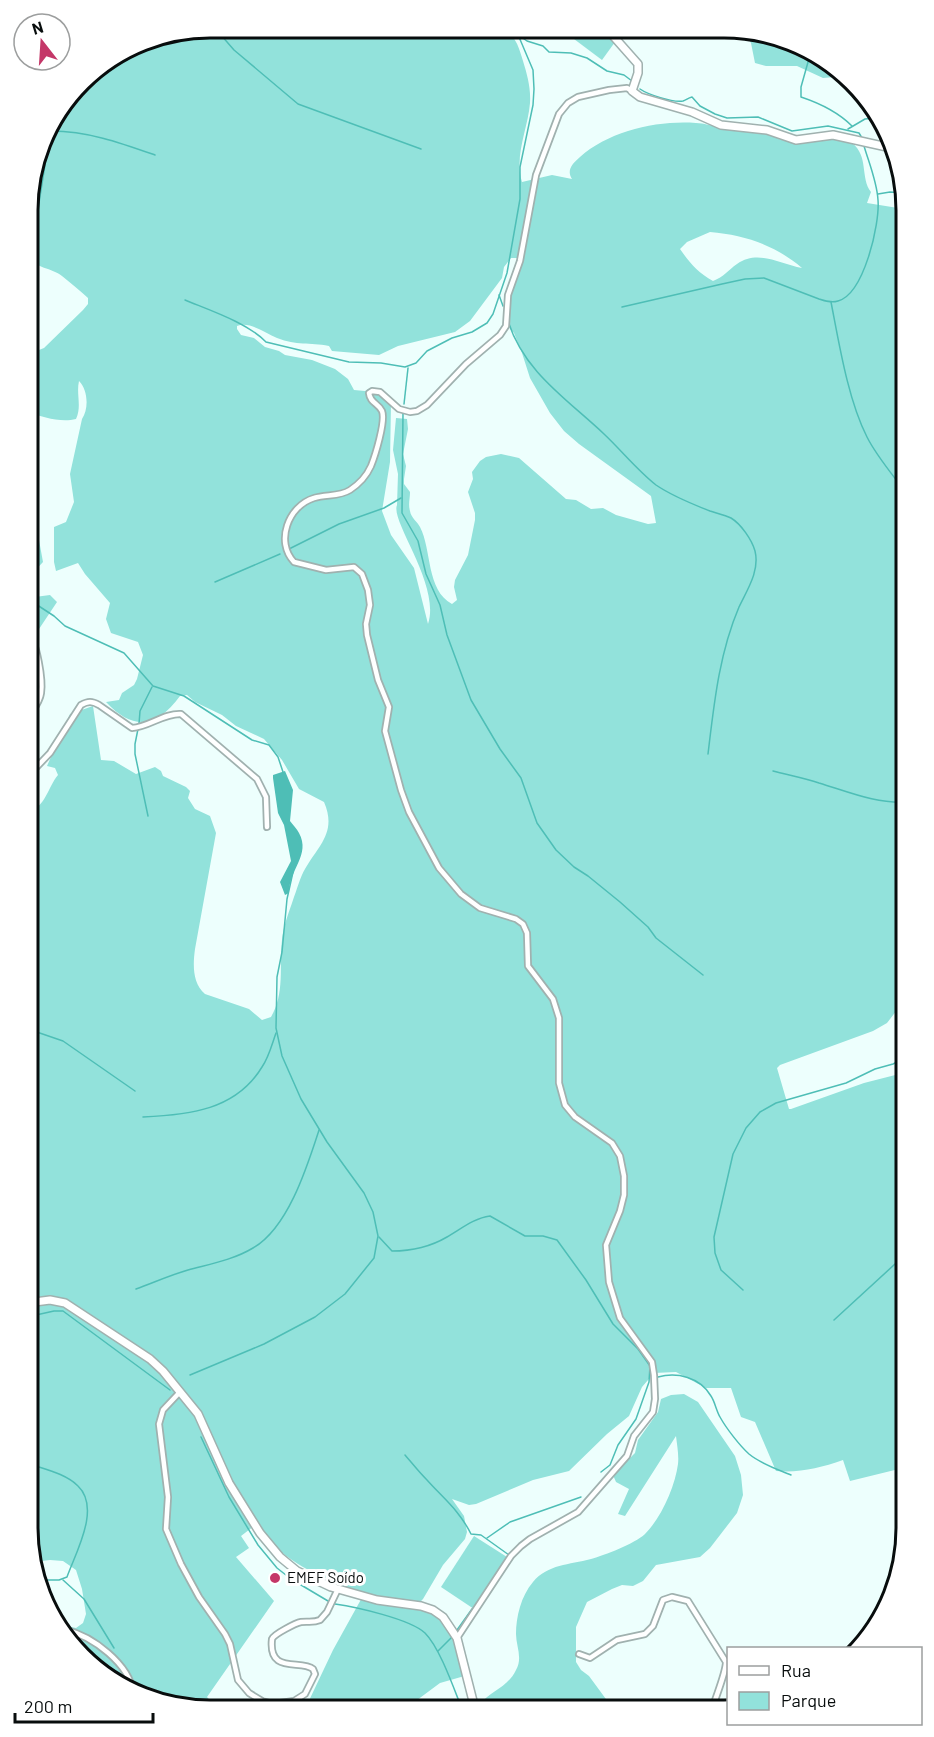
<svg xmlns="http://www.w3.org/2000/svg" width="934" height="1737" viewBox="0 0 934 1737" font-family="Barlow,sans-serif">
	<rect width="100%" height="100%" fill="#edfffd"/>
	<!-- green -->
	<g fill="#92e2db" fill-rule="evenodd">
		<path d="M209,27l296,2c12,11 13,16 18,32 4,13 8,27 7,42 -2,26 -16,52 -8,79l30,-7 20,4c-6,-9 1,-16 8,-22 29,-26 78,-37 116,-34 8,0 15,3 23,4 11,1 25,-1 36,1 11,3 23,13 34,13 19,1 45,-12 63,2 17,13 8,35 19,49l-4,11 31,5 8,-2 1,3v788l-20,26 -14,8 -93,34 -3,3 12,41h2l73,-26 43,-11v395l-57,14 -7,-21c-23,8 -43,13 -67,11l-21,-49 -14,-5 -10,-29h-25l-30,-16 -22,1 -12,14 -13,29 -22,18 -38,37 -36,9 -57,24 -7,1 -17,-6 12,17 3,16 -2,7 -22,26 -20,34 -3,3 30,21 18,52 -28,8 -31,23v3h-104l28,-59 31,-56c-31,-12 -69,-26 -92,-51 -5,-5 -9,-13 -14,-20l-17,13 8,12 -13,9 38,44 -67,96 9,11h-31l-56,-17 -40,-26 -27,-40 14,3 7,-5 3,-9 -4,-25 -6,-19 -13,-9 -13,-1 -17,2 -6,-34 1,-716c17,-4 20,-25 30,-37l-3,-7 -8,-2 23,-52 23,-8 8,54 13,1 22,13 19,-7 6,4 2,5 23,11 4,4 -2,7 7,11 15,7 6,17 -21,116c-2,15 -3,34 10,45l44,15 13,11 9,-3c14,-24 8,-50 11,-77 1,-13 7,-28 11,-40 3,-8 8,-25 12,-31 14,-24 32,-37 19,-67l-25,-13 -17,-29 -18,-21 -28,-13 -14,-11 -27,-13 -8,-7 -7,1c-23,31 -46,36 -74,6l13,-2 3,-7 12,-8 3,-6 6,-24 -5,-13 -27,-9 -5,-14 4,-16 -25,-29 -7,-11 -22,8 -2,-9v-35l12,-5 8,-20 -4,-28 12,-55c7,-10 6,-29 -3,-38 -3,13 3,25 -3,38 -15,4 -34,-2 -48,-7v-55l6,-5 10,-4 39,-38 5,-6v-6c-8,-7 -17,-15 -26,-22 -10,-8 -27,-8 -33,-19v-71l17,-58 43,-56 51,-31zM710,232c35,3 65,13 92,36 -22,-4 -44,-19 -65,-4 -9,6 -13,13 -24,17 -15,-8 -24,-19 -33,-32l7,-7zM511,258h7l-13,53 5,18 4,4 8,20 8,25 20,35 14,18 15,13 72,52 5,27 -8,1 -32,-9 -13,-7 -12,1 -15,-9 -10,-1 -47,-41 -18,-4 -15,3 -6,4 -8,11 1,7 -5,13 7,21v7l-7,35 -13,25 -1,7 3,13 -5,4c-26,-14 -20,-54 -32,-77 -3,-6 -9,-9 -10,-16 -2,-7 0,-12 0,-19l-6,-8v-5l2,-13 -3,-12 5,-25 -1,-10 -11,-1 -3,32 5,24 -1,31c-7,16 44,80 31,119l-14,-56 -23,-33 -9,-24 8,-49 1,-60 -19,-15 -7,4 -11,-1 -6,-11 -13,-10 -23,-9 -27,-5 -6,-4 -14,-4 -11,-9 -13,-3 -4,-6v-3c13,-5 28,7 40,12 20,8 32,4 52,8l3,5 47,4 19,-9 57,-14 15,-11 32,-43 2,-11z"/>
		<polygon points="576,29 598,29 615,42 602,60 570,36"/>
		<polygon points="727,30 760,30 845,72 847,76 823,78 797,66 766,66 755,63 751,43 747,36 733,35"/>
		<polygon points="28,502 35,504 34,513 43,562 30,576 35,597 50,595 57,602 39,629 28,626"/>
		<path d="M684,1394l14,8 37,54 6,19 2,20 -6,18 -27,35 -10,9 -44,8 -13,16 -10,5 -11,-1 -10,4 -25,13 -11,25v35l5,8 8,6 25,34 -132,-1 -2,-5c11,-13 28,-17 36,-34 7,-12 0,-24 0,-36 0,-17 5,-38 17,-52 15,-18 36,-17 58,-23 14,-4 43,-15 54,-25 16,-16 30,-47 33,-70 1,-9 -1,-19 -2,-28l-51,80 -7,-2 11,-25 -13,-7 -3,-7 22,-22 3,-13 20,-28 3,-13 10,-4z"/>
		<polygon points="474,1536 507,1557 474,1609 441,1587"/>
	</g>
	<!-- water -->
	<g fill="#4ebeb6">
		<path d="M28,637c8,13 14,50 8,64 -2,4 -6,8 -8,13z"/>
		<path d="M285,771l8,19 -3,31c3,4 7,8 9,12 12,22 -10,36 -10,60l-4,2 -5,-13 11,-21 -7,-36 -6,-12 -5,-35v-3z"/>
	</g>
	<g fill="none" stroke-linecap="round" stroke-linejoin="round">
		<!-- stream -->
		<g stroke="#4ebeb6" stroke-width="1.5">
			<polyline points="214,27 234,50 298,104 421,149"/>
			<polyline points="504,29 508,32 514,32 527,41 543,46 549,52 571,53 587,58 607,71 624,75 632,81"/>
			<path d="M810,55l-9,32v10c18,6 38,16 51,29"/>
			<path d="M640,89c7,5 33,14 43,12 3,-1 5,-3 9,-4l8,9 15,8 12,4 31,-1 34,14 36,-5 31,7 3,5"/>
			<polyline points="848,129 865,119 875,118"/>
			<path d="M51,131c37,0 70,12 104,24"/>
			<polyline points="878,194 890,192 904,193"/>
			<polyline points="28,233 38,209 52,121"/>
			<polyline points="499,295 503,306"/>
			<path d="M185,300c24,10 63,23 81,42l83,20 32,1 24,4 11,-4 11,-12 25,-13 20,-6 15,-9 6,-9 14,-41 13,-74v-32l13,-62 1,-16 -1,-19 -14,-33"/>
			<path d="M831,302c8,41 17,98 36,135 10,20 26,38 40,57"/>
			<path d="M622,307l100,-23 23,-5 19,-1 55,21c6,2 12,4 19,2 26,-7 42,-77 40,-101 -1,-18 -9,-37 -14,-54"/>
			<path d="M508,321c16,51 59,78 96,113 18,17 33,36 52,51 16,11 36,19 54,26 6,2 15,4 21,7 10,6 21,22 24,33 5,20 -8,39 -16,56 -20,47 -25,97 -31,147"/>
			<polyline points="404,404 408,368"/>
			<polyline points="403,413 402,513 418,541 426,574 440,605 447,635 471,700 500,749 521,778 537,823 556,850 574,867 588,876 620,902 648,927 656,938 703,975"/>
			<polyline points="28,548 28,533"/>
			<polyline points="289,549 339,524 384,508 401,498"/>
			<polyline points="215,582 280,554"/>
			<polyline points="28,599 54,616 65,626 124,653 153,686 184,696 252,740 269,745 278,757 283,772"/>
			<polyline points="139,724 140,711 152,687"/>
			<polyline points="138,729 135,744 135,754 148,816"/>
			<path d="M773,771c15,4 31,7 46,12 30,9 57,21 88,19"/>
			<polyline points="28,1029 63,1041 135,1091"/>
			<path d="M143,1117c46,-2 93,-7 119,-50 7,-10 10,-23 14,-34"/>
			<path d="M379,1237l13,14c20,0 38,-4 55,-14 14,-8 27,-19 43,-21l35,20h18l14,4 29,40 27,44 25,25 12,17 -1,16 -13,37 -18,26 -8,20 -9,7"/>
			<path d="M136,1289c17,-6 34,-14 52,-19 22,-6 45,-10 65,-22 35,-20 54,-81 66,-118"/>
			<polyline points="743,1290 721,1270 715,1253 714,1237 733,1154 746,1128 760,1112 776,1103 846,1083 875,1069 893,1064 907,1057"/>
			<polyline points="27,1317 54,1311 63,1311 170,1390"/>
			<polyline points="834,1320 907,1253"/>
			<polyline points="190,1375 264,1344 315,1317 345,1294 374,1258 378,1236 373,1212 364,1193 327,1142 301,1099 282,1056 276,1028 277,977 282,952 287,899 293,872"/>
			<path d="M658,1377c19,-5 42,0 53,19 4,6 5,14 9,21 6,11 20,29 29,37 12,10 28,15 42,21"/>
			<polyline points="201,1437 229,1497 258,1545 277,1568 291,1579 328,1601"/>
			<path d="M405,1455c7,8 14,17 22,25 17,19 32,30 44,54l10,1 28,20"/>
			<path d="M27,1463c16,6 38,10 51,23 23,22 -2,66 -11,91l-8,3h-23"/>
			<polyline points="487,1538 510,1522 581,1497"/>
			<polyline points="63,1580 84,1599 114,1648"/>
			<path d="M335,1604c21,3 75,15 90,29 15,15 29,56 37,76"/>
			<polyline points="457,1630 472,1609"/>
			<polyline points="438,1651 452,1637"/>
		</g>
		<!-- street casing -->
		<g stroke="#a0b1af" stroke-width="8">
			<g id="street">
				<path d="M28,718c5,-8 12,-16 13,-25 2,-13 -4,-51 -13,-60"/>
				<path d="M28,776l22,-23 31,-48c7,-4 11,-4 18,0l33,23c17,-1 32,-15 49,-14l76,65 9,18 1,30"/>
				<path d="M179,1393l-16,17 -4,14 9,73 -2,32 15,35 18,33 26,37 5,10 8,36 11,13 13,8 11,3 21,-3 11,-7 10,-20 -2,-5c-12,-10 -45,6 -41,-30 2,-5 24,-16 29,-17 7,-1 12,1 19,-2l7,-8 11,-23"/>
				<path d="M66,1630c26,6 64,34 67,63"/>
				<path d="M457,1638l54,-82 10,-10 9,-7 48,-27 49,-56 7,-20 19,-24 2,-13 -1,-24 -2,-13 -32,-44 -11,-36 -3,-37 14,-34 4,-16v-19l-4,-20 -8,-13 -37,-26 -10,-12 -6,-22v-65l-6,-19 -25,-33 -1,-33 -4,-9 -7,-5 -36,-11 -19,-14 -22,-26 -30,-56 -8,-22 -16,-59 4,-24 -11,-27 -11,-45 -1,-11 4,-19 -2,-15 -6,-16 -8,-7 -28,3 -32,-8c-19,-20 -6,-56 20,-64 12,-4 25,-1 36,-8 9,-6 17,-15 21,-24 4,-10 15,-45 11,-55 -4,-8 -12,-8 -13,-18l3,-2 8,1 19,17 11,3 7,-1 10,-6 39,-41 34,-29 6,-9 2,-31 12,-34 16,-86 23,-61 9,-11 10,-6 31,-7 18,-2 5,3"/>
				<path d="M579,1654l11,4 27,-18 28,-6 8,-8 10,-26 9,-3 16,4 38,61c0,11 -11,36 -14,48"/>
			</g>
		</g>
		<!-- secondary casing -->
		<g stroke="#a0b1af" stroke-width="10">
			<g id="secondary">
				<polyline points="607,29 638,64 638,73 632,91 640,97 692,112 721,125 767,130 796,140 833,135 896,149"/>
				<polyline points="27,1303 50,1300 65,1303 150,1359 163,1371 198,1414 229,1483 260,1533 280,1557 297,1571 331,1587 377,1600 421,1606 433,1610 443,1617 457,1638 475,1709"/>
			</g>
		</g>
		<!-- street -->
		<use href="#street" stroke="#fff" stroke-width="4.5"/>
		<!-- secondary -->
		<use href="#secondary" stroke="#fff" stroke-width="7"/>
	</g>
	<!-- markers -->
	<circle fill="#c43768" stroke="#fff" stroke-width="2" cx="275" cy="1578" r="6"/>
	<g text-anchor="middle" stroke-width="6" stroke-linejoin="round" paint-order="stroke">
		<!-- poi labels -->
		<g font-size="15" fill="#080d0d" stroke="#fff" text-anchor="start">
			<text x="287" y="1583">EMEF Soído</text>
		</g>
	</g>
	<!-- crop -->
	<path d="M0 0H934V1737H0ZM210 38H724A172 172 0 0 1 896 210V1528A172 172 0 0 1 724 1700H210A172 172 0 0 1 38 1528V210A172 172 0 0 1 210 38Z" fill="#fff" fill-rule="evenodd"/>
	<path fill="none" stroke="#080d0d" stroke-width="3" d="M210 38H724A172 172 0 0 1 896 210V1528A172 172 0 0 1 724 1700H210A172 172 0 0 1 38 1528V210A172 172 0 0 1 210 38Z"/>
	<!-- legend -->
	<rect x="727" y="1647" width="195" height="78" fill="#ffffff" stroke="#9c9e9e" stroke-width="1.5"/>
	<rect x="739" y="1666" width="30" height="9" fill="#ffffff" stroke="#9c9e9e" stroke-width="1.5"/>
	<text x="781" y="1677" font-size="18" fill="#080d0d">Rua</text>
	<rect x="739" y="1692" width="30" height="18" fill="#92e2db" stroke="#9c9e9e" stroke-width="1.5"/>
	<text x="781" y="1707" font-size="18" fill="#080d0d">Parque</text>
	<!-- north arrow -->
	<g transform="translate(42 42) rotate(343)"><circle r="28" fill="#ffffff" stroke="#9c9e9e" stroke-width="1.5"/>
	<path d="M0-4.5L10 22L0 15L-10 22Z" fill="#c43768"/>
	<text y="-9" font-size="16" font-weight="bold" text-anchor="middle" fill="#080d0d">N</text>
	</g>
	<!-- scale -->
	<path d="M15 1713v9h138v-9" fill="none" stroke="#080d0d" stroke-width="3"/>
	<text x="24" y="1713" font-size="18" fill="#080d0d" stroke="#ffffff" stroke-width="4.5" paint-order="stroke">200 m</text>
</svg>
